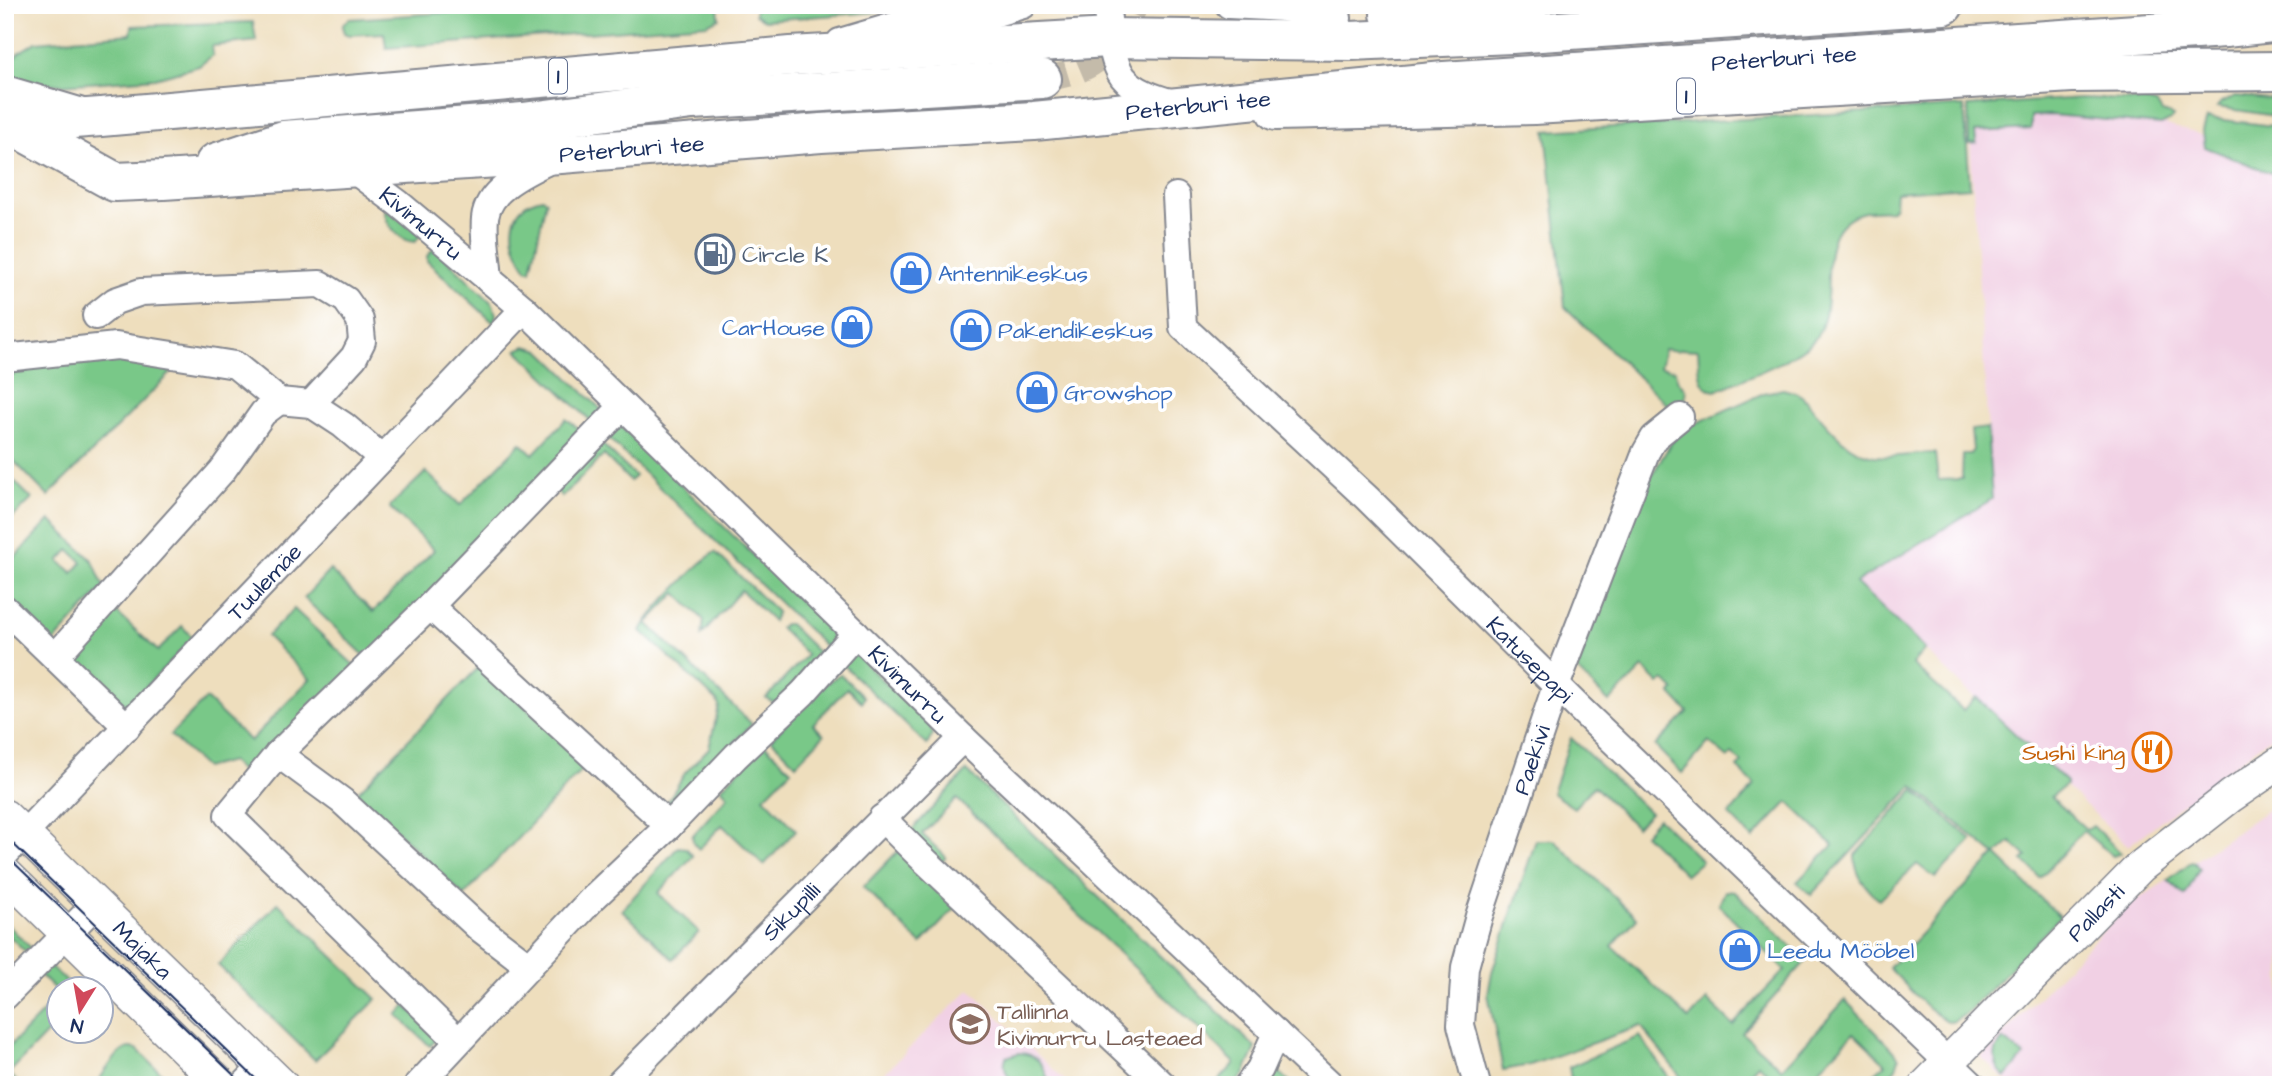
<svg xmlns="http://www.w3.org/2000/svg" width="2286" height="1090" viewBox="0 0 2286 1090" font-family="'Architects Daughter',sans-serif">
	<rect width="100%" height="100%" fill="#fff"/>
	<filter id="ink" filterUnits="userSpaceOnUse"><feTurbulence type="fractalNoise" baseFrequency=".0143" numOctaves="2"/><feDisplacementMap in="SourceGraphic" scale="14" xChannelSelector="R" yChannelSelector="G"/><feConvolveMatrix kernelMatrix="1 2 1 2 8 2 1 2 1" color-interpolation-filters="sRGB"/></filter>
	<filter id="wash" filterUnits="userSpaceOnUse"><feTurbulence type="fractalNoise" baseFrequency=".00686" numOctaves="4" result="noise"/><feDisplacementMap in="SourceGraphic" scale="28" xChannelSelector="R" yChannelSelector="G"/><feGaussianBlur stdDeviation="1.57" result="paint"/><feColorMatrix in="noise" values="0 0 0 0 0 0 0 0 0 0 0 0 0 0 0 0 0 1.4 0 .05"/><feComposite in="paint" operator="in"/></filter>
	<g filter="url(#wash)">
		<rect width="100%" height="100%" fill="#eedebd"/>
		<!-- built -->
		<g fill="#f1d0e4">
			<polygon points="2070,98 2202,135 2281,173 2281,729 2128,846 1856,583 1992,499 1968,106"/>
			<polygon points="2281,800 2281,1085 2011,1085 1981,1057 2127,906 2168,880"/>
			<polygon points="970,989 1042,1059 1070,1085 872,1085"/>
		</g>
		<!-- green -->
		<g fill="#79c888" stroke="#4a7c73" stroke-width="2" fill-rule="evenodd">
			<path d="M568,5h150l1,13 -12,6 -321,24 -2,-15 -35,2 -5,-2c-3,-7 -1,-10 5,-14z"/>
			<polygon points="755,5 980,5 765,20 755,15"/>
			<polygon points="253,22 256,41 212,46 213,55 199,66 155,78 61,85 23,81 5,72 18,53 36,42 131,34 132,26"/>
			<polygon points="2236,96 2281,100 2281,117 2217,107 2221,102"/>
			<polygon points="2081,98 2146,101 2157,104 2162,112 2173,116 2171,120 2161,125 2052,115 2031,116 2031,129 1975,132 1976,143 1969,144 1968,106"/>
			<path d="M1964,106l6,81 -74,5 -1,13 -3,5c-9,1 -19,0 -27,2 -61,14 -19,94 -53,130 -20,19 -70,37 -96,49 -20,-3 -16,-24 -18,-41l-18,-1 -2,2 -14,-2 -4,18 15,3 3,11 8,9 -2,13 -8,10 -111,-106 -19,-176z"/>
			<polygon points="2207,118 2281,127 2281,177 2205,147 2203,131"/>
			<path d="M542,198l4,3 -15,69h-3c-19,-24 -25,-64 14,-72z"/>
			<path d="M385,209l36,26 -6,7c-14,0 -32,-19 -30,-33z"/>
			<polygon points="435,248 493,304 496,315 494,323 427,261 427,256"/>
			<polygon points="526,346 540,350 604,412 593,423 517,350"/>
			<polygon points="98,357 170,362 171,373 48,496 5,452 5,368"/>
			<path d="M1783,389l14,4 6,4c19,21 41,55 71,59 19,2 41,-2 61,-3l3,27 24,-1 1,-25h7l3,-4 -2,-20 16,-2 5,71 -136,84 69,66 -13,15 51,46 13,-13 90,85v3l-15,12 36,33 6,-4 28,27 -8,3 -30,-25 -43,47 -17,-18 4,-3 -16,-15 -15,13 64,62 -94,97 -14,8c-19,-3 -48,-40 -63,-54l106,-113 -82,-69 -102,109 -14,-13 36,-37 -45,-43 -35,37 -24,-24 26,-30 -18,-17 5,-6 -10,-8 -4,4 -19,-16 -27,31 -27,-27 33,-34 -17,-18 3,-4 -10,-10 -5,4 -16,-16 -34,34 -32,-32 61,-172 35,-58 17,-14 74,-33z"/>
			<polygon points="566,419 588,435 367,658 304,598 330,570 373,612 434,550 390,508 391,505 426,472 460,505 521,443 533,454"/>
			<polygon points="620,426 839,638 830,651 608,438"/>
			<polygon points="602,444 635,476 630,481 604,455 562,497 557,491"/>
			<polygon points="5,472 32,499 5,525"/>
			<path d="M50,520l43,41 11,26 -51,56 -48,-48v-27zM69,550l13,12 -9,11 -14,-12z"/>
			<path d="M715,552l62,60 -4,9 -32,-31 -39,45 2,-15 -28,-27 -29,30 105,101 -82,87 -2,-10 17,-28 24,-25 10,-42 -2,-5 -76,-70c7,-17 58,-68 74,-79z"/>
			<polygon points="294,609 357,668 248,778 231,761 205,768 170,735 206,699 250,741 310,679 267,636"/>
			<polygon points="114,610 158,651 182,626 193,638 127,707 70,656"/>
			<polygon points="784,624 789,624 822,656 779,701 773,702 766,698 807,655 780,628"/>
			<polygon points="851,650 930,726 933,734 927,745 841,663"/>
			<polygon points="480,666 588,763 464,896 357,793"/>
			<polygon points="840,674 864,697 862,702 847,688 813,724 824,735 796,764 771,739 818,689"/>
			<polygon points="1571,738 1650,813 1636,827 1594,786 1574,808 1552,793"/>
			<polygon points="765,745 791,770 764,797 796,830 764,865 722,825 699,849 694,844 692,836 728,796 721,788"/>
			<polygon points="967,771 1256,1048 1244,1075 1234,1085 1215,1085 1235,1063 957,799 922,834 946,857 940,865 908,834"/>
			<path d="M1914,790l58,50 -37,38 -18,-14 -38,36c-13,-12 -25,-26 -24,-45z"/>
			<polygon points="1658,818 1702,861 1686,875 1644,834"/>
			<polygon points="1536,840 1554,840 1637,918 1612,946 1689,1019 1707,1000 1733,1025 1785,970 1719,905 1725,891 1735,892 1806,961 1742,1033 1782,1069 1845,1000 1894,1051 1899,1058 1896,1068 1882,1085 1876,1085 1869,1078 1886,1064 1854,1033 1804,1085 1770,1085 1774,1079 1758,1064 1739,1085 1687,1085 1641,1026 1530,1065 1503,1070 1488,994 1492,972"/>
			<polygon points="678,847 686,848 693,856 658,893 699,932 673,959 622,910"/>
			<polygon points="898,851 956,907 921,944 863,887"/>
			<polygon points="2191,862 2195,863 2199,869 2185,896 2168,880"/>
			<polygon points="278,903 377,999 315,1060 218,965"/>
			<polygon points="5,922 30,947 29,955 5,932"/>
			<polygon points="50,966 74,988 60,988 59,993 39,974"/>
			<polygon points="59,996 59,1021 9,1073 20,1085 5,1085 5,1051"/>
			<polygon points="406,1006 439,1037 430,1046 397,1015"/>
			<polygon points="1640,1036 1673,1084 1572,1085 1569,1067"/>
			<path d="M2003,1039l21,17 -18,21c-14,-11 -14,-25 -3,-38z"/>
			<path d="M129,1048l8,1 36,36h-79c12,-11 19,-32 35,-37z"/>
			<path d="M1019,1053c19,0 27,15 30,32h-34c-8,-8 -13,-17 -9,-28z"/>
			<polygon points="1274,1067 1291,1083 1256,1085"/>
		</g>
	</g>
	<g filter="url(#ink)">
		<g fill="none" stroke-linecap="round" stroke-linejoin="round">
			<!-- minor-tunnel -->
			<path stroke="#c4bbaa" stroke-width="26" stroke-dasharray="26 13" stroke-linecap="butt" d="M1042,79c49,-6 75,-27 93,-74"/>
			<!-- minor casing -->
			<g stroke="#84868e" stroke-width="30">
				<g id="minor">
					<path d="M1107,5c1,19 4,56 16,72 12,15 33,21 50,26"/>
					<polyline points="1229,5 1283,8 1338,18"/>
					<polyline points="840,42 911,21 989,15 1023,5"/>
					<polyline points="5,89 79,111"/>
					<path id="s1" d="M351,168l47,35 126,106 439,429 368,347"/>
					<path id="s2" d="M1176,196l7,131 184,171 212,210 393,377"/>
					<path d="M489,280c-1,-20 -6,-42 -4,-62 3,-30 42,-46 65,-58"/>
					<polyline points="96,316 115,301 141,292 320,284 346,300 360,320 362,341 354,357 311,404"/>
					<polyline points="5,358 116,346 235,365 279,401 311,404 343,425 382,458"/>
					<polyline points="430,606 669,826"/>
					<polyline points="5,609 127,727"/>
					<polyline points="55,657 222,471 263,413 279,401"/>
					<polyline points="278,754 342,801 478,927 529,966"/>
					<polyline points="882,818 920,856 1163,1085"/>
					<path id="s3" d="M5,854l519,-545"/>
					<polyline points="5,996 96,904"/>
					<polyline points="458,1041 228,815 278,754 430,606 623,406"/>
					<polyline points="244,1085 263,1066"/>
					<polyline points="418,1085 594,897 669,826 736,756 803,693 856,633"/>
					<path id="s4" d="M618,1085l345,-347"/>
					<polyline points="1248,1085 1260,1069 1276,1033"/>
					<path id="s5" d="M1477,1085l-16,-60 4,-58 14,-51 77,-230 90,-234 8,-14 26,-21"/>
				</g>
			</g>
			<!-- tertiary casing -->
			<g stroke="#84868e" stroke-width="35">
				<g id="tertiary">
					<path id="s6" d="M5,816l277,269"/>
					<polyline points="5,873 222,1085"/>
					<path id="s7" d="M1926,1085l214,-218 91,-71 50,-34"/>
				</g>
			</g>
			<!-- primary casing -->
			<g stroke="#84868e" stroke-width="42">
				<polyline id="primary" points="1276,111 1534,105 2072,73 2281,71"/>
			</g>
			<!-- trunk casing -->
			<g stroke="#84868e" stroke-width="42">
				<g id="trunk">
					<polyline points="1390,14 1496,5"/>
					<path id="s8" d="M8,123l107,59 48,-2 398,-26 260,-21 213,-12 410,-40 781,-53 56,-6"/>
					<polyline points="5,124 101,117 791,56 1109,38 1350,41 1512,34 1944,5"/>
					<polyline points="215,163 284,140 523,122 692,100 1042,79"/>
				</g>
			</g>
			<!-- minor -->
			<use href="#minor" stroke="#fff" stroke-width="26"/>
			<!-- tertiary -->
			<use href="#tertiary" stroke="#fff" stroke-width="32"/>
			<!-- primary -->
			<use href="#primary" stroke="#fff" stroke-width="38"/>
			<!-- trunk -->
			<use href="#trunk" stroke="#fff" stroke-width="38"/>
			<!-- tram -->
			<g stroke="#1b2f5e" stroke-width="2">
				<polyline points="5,836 262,1085"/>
				<polyline points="5,854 244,1085"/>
			</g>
		</g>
	</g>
	<!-- icons -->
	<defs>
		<g id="fuel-ring" transform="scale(2.0125)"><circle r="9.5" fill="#fff" stroke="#5c6f8a" stroke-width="1.5"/><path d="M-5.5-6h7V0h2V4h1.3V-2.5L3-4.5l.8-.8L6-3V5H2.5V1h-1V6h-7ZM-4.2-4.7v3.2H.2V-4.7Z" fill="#5c6f8a"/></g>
		<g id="shop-ring" transform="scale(2.0125)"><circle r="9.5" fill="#fff" stroke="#3f7fe0" stroke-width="1.5"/><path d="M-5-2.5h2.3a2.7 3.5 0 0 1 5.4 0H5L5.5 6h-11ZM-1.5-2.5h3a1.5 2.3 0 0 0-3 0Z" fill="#3f7fe0"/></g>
		<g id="restaurant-ring" transform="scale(2.0125)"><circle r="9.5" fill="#fff" stroke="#e8710a" stroke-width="1.5"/><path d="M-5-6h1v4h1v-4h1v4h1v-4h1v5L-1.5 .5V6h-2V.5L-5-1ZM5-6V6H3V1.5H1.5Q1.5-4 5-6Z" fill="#e8710a"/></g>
		<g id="school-ring" transform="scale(2.0125)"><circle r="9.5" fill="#fff" stroke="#8d6e63" stroke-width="1.5"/><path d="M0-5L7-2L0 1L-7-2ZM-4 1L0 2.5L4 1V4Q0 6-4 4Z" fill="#8d6e63"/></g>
	</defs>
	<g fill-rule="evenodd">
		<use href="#fuel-ring" x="715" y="254"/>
		<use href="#shop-ring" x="911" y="273"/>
		<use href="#shop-ring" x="852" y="327"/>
		<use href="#shop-ring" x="971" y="330"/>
		<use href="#shop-ring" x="1037" y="392"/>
		<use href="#restaurant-ring" x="2152" y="752"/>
		<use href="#shop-ring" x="1740" y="950"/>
		<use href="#school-ring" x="970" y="1024"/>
	</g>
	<g text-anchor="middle" stroke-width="7" stroke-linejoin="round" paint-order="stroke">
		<!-- shield labels -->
		<g fill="#fff" stroke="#5f6d8e" stroke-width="2">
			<rect x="549" y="58.5" width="18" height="35" rx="5"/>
			<rect x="1677" y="78.5" width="18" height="35" rx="5"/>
		</g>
		<g font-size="21" font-weight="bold" fill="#1b2f5e">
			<text x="558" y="83">1</text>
			<text x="1686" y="103">1</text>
		</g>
		<!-- street labels -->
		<g font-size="23" fill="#1b2f5e" stroke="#fff">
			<text dy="8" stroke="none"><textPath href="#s8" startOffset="1796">Peterburi tee</textPath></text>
			<text dy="8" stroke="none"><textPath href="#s8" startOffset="1208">Peterburi tee</textPath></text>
			<text dy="8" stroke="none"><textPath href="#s8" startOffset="640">Peterburi tee</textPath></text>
			<text dy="8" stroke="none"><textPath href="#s1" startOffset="89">Kivimurru</textPath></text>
			<text dy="8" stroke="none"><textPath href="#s3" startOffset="376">Tuulemäe</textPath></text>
			<text dy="8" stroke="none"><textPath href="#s2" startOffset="612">Katusepapi</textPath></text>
			<text dy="8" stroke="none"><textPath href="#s1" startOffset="760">Kivimurru</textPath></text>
			<text dy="8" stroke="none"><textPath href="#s5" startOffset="338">Paekivi</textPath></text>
			<text dy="8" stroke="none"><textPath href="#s4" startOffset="245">Sikupilli</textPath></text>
			<text dy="8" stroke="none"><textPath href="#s7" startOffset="242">Pallasti</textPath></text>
			<text dy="8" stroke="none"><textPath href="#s6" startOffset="192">Majaka</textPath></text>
		</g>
		<!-- service labels -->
		<g font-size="23" fill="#4e5e75" stroke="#fff" text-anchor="start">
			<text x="742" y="262">Circle K</text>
		</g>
		<!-- shop labels -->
		<g font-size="23" fill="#366cbe" stroke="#fff" text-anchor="start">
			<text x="938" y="281">Antennikeskus</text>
			<text x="825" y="335" text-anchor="end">CarHouse</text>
			<text x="998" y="338">Pakendikeskus</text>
			<text x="1064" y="400">Growshop</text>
			<text x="1767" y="958">Leedu Mööbel</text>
		</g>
		<!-- food labels -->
		<g font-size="23" fill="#c56008" stroke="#fff" text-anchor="end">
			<text x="2125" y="760">Sushi king</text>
		</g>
		<!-- education labels -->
		<g font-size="23" fill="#785e54" stroke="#fff" text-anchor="start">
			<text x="997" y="1019">Tallinna<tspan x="997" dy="26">Kivimurru Lasteaed</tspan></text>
		</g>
	</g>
	<!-- margin -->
	<rect width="2286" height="1090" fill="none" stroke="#fff" stroke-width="28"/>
	<!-- north arrow -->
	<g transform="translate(80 1010) rotate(191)"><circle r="33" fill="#ffffff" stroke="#a4acbf" stroke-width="2"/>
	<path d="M0-5L12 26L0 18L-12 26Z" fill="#d1495b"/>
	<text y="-10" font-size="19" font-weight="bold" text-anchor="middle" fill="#1b2f5e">N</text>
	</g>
</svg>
